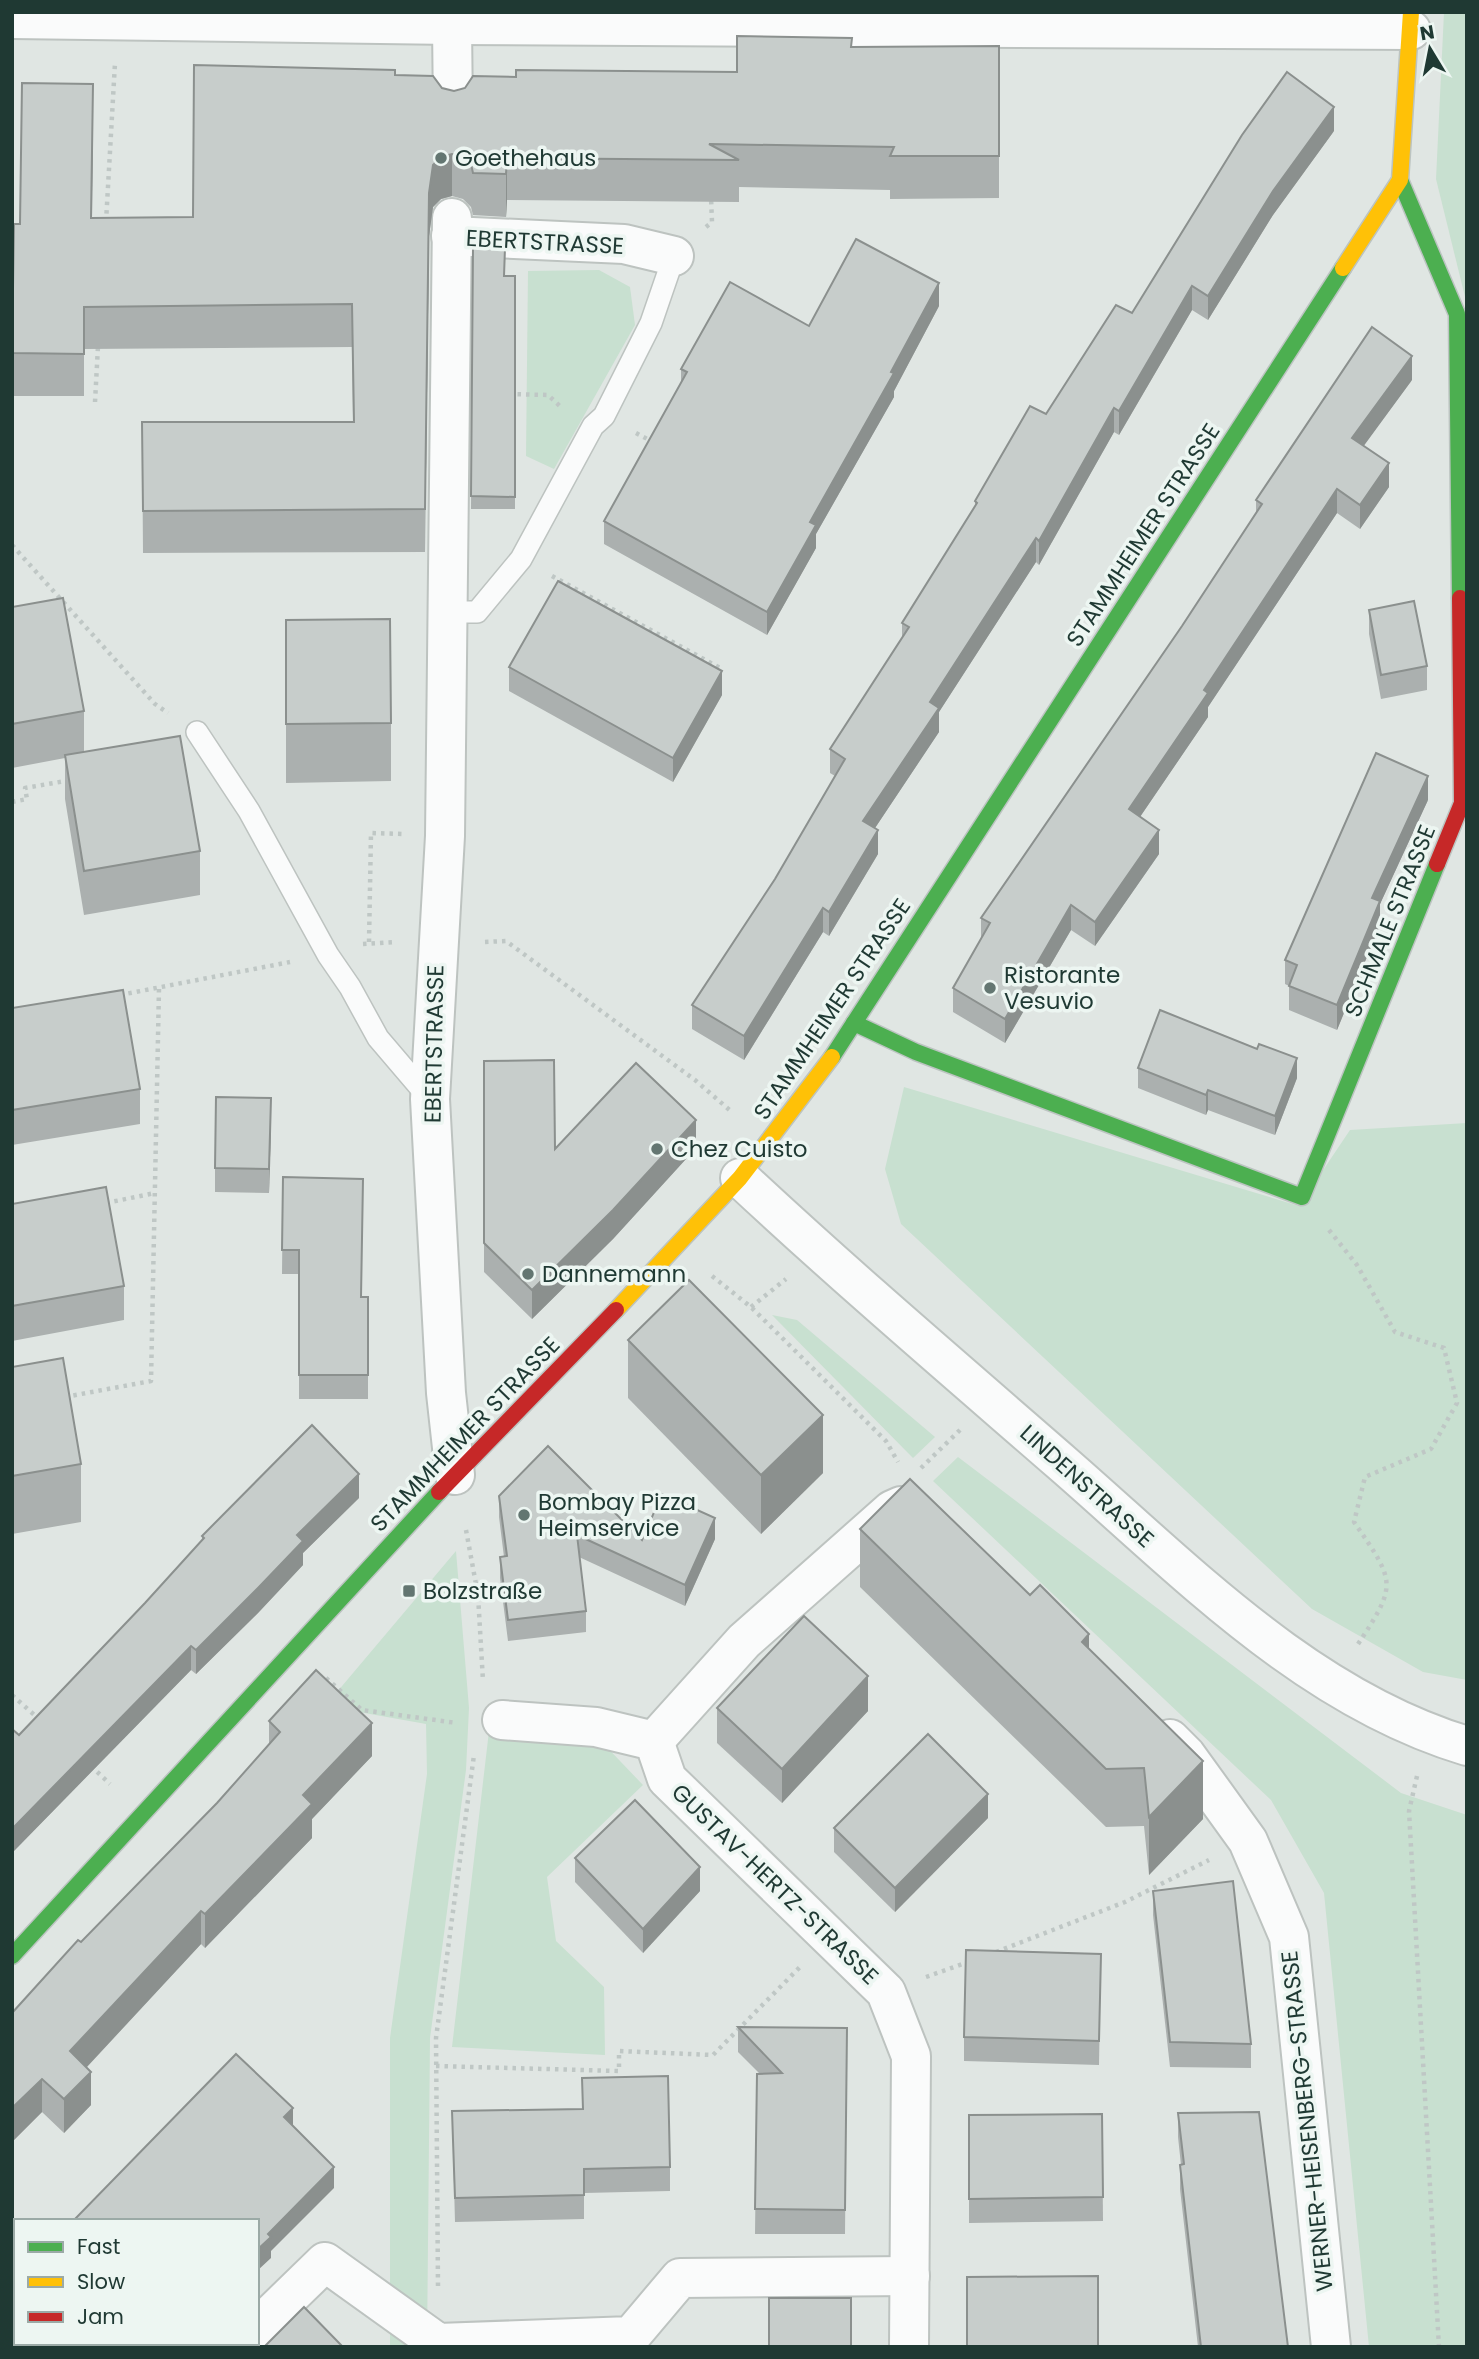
<svg xmlns="http://www.w3.org/2000/svg" width="1479" height="2359" viewBox="0 0 1479 2359" font-family="Poppins,sans-serif">
	<rect width="100%" height="100%" fill="#e0e6e3"/>
	<!-- green -->
	<g fill="#c8e0d0">
		<polygon points="1444,12 1467,12 1467,305 1436,179"/>
		<polygon points="599,270 630,287 635,325 554,469 526,456 528,271"/>
		<polygon points="904,1087 1299,1206 1350,1130 1467,1123 1467,1680 1423,1672 1312,1609 901,1224 885,1169"/>
		<polygon points="772,1315 797,1320 935,1437 913,1458"/>
		<polygon points="958,1457 1401,1793 1467,1815 1467,2347 1369,2347 1324,1893 1271,1800 933,1481"/>
		<polygon points="456,1551 469,1708 466,1770 430,2038 427,2347 390,2347 390,2038 427,1774 426,1724 359,1712 337,1692"/>
		<polygon points="489,1731 599,1739 643,1785 547,1877 556,1941 604,1987 605,2055 452,2047"/>
	</g>
	<g fill="none" stroke-linecap="round" stroke-linejoin="round">
		<!-- lane casing -->
		<g stroke="#bdc3c0" stroke-width="24">
			<g id="lane">
				<polyline points="447,612 477,612 521,559 593,426 604,416 651,323 674,256"/>
				<polyline points="197,732 249,811 328,955 350,987 378,1038 430,1099"/>
			</g>
		</g>
		<!-- street casing -->
		<g stroke="#bdc3c0" stroke-width="42">
			<g id="street">
				<polyline points="12,19 452,25 1411,30"/>
				<polyline points="452,25 453,112"/>
				<polyline points="452,218 445,836 430,1099 446,1393 455,1475"/>
				<polyline points="451,236 624,244 674,256"/>
				<path d="M740,1178c105,98 214,191 322,285 123,107 245,235 405,283"/>
				<polyline points="502,1720 596,1727 654,1741 667,1779 886,1992 911,2056 909,2347"/>
				<polyline points="1170,1739 1186,1755 1248,1841 1289,1937 1331,2347"/>
				<polyline points="654,1741 744,1641 892,1510 901,1506"/>
				<polyline points="257,2328 325,2262 438,2343 631,2336 680,2278 910,2276"/>
			</g>
		</g>
		<!-- fast casing -->
		<g stroke="#bcc4c1" stroke-width="19">
			<g id="fast">
				<polyline points="1400,180 1457,314 1460,598"/>
				<polyline points="854,1023 916,1052 1302,1197 1437,864"/>
				<polyline points="832,1057 1343,268"/>
				<polyline points="12,1956 439,1492"/>
			</g>
		</g>
		<!-- slow casing -->
		<g stroke="#bcc4c1" stroke-width="19">
			<g id="slow">
				<polyline points="1343,268 1400,180 1411,12"/>
				<polyline points="616,1310 740,1178 832,1057"/>
			</g>
		</g>
		<!-- jam casing -->
		<g stroke="#bcc4c1" stroke-width="19">
			<g id="jam">
				<polyline points="1437,864 1462,803 1460,598"/>
				<polyline points="439,1492 616,1310"/>
			</g>
		</g>
		<!-- path -->
		<g stroke="#bfc7c5" stroke-width="4.5" stroke-dasharray="3.5 5" stroke-linecap="butt">
			<polyline points="106,222 115,63"/>
			<polyline points="706,227 712,222 711,197"/>
			<polyline points="509,394 548,395 562,408"/>
			<polyline points="95,402 98,346"/>
			<polyline points="636,433 653,442"/>
			<polyline points="12,545 155,704 168,713"/>
			<polyline points="552,576 720,668"/>
			<polyline points="12,802 27,799 25,788 71,780"/>
			<polyline points="369,942 371,833 402,834"/>
			<polyline points="485,942 506,941 695,1080 733,1113"/>
			<polyline points="363,944 395,942"/>
			<polyline points="120,995 290,962"/>
			<polyline points="106,1203 155,1193"/>
			<path d="M1329,1230l28,35 38,67 49,16 13,55 -26,46 -66,28 -11,45c42,61 44,62 2,125"/>
			<polyline points="712,1276 751,1307 886,1441 898,1462"/>
			<polyline points="751,1307 786,1279"/>
			<polyline points="65,1397 151,1381 159,988"/>
			<polyline points="921,1468 960,1430"/>
			<polyline points="466,1530 478,1595 483,1681"/>
			<polyline points="326,1678 362,1710 457,1723"/>
			<polyline points="12,1695 40,1720"/>
			<polyline points="91,1766 110,1784"/>
			<polyline points="1417,1776 1409,1811 1439,2347"/>
			<polyline points="996,1952 1125,1902 1209,1860"/>
			<polyline points="926,1977 971,1961"/>
			<polyline points="436,2066 619,2071 619,2051 713,2055 800,1967"/>
			<polyline points="438,2286 436,2038 474,1755"/>
		</g>
		<!-- lane -->
		<use href="#lane" stroke="#fafbfb" stroke-width="21"/>
		<!-- street -->
		<use href="#street" stroke="#fafbfb" stroke-width="38"/>
		<!-- fast -->
		<use href="#fast" stroke="#4caf50" stroke-width="16"/>
		<!-- slow -->
		<use href="#slow" stroke="#ffc107" stroke-width="16"/>
		<!-- jam -->
		<use href="#jam" stroke="#c62828" stroke-width="16"/>
	</g>
	<!-- wall -->
	<g fill="#abb0af">
		<polygon points="999,46 999,198 890,199 890,190 739,187 739,202 507,200 506,217 473,215 471,207 463,199 452,196 441,199 433,207 429,236 425,552 143,553 142,422 353,422 352,347 84,349 84,396 12,396 12,353 20,224 93,126 92,218 193,217 395,75 454,91 516,77 737,72 852,47"/>
		<polygon points="1334,131 1273,215 1208,320 1192,310 1119,435 1114,432 1039,565 1036,562 939,712 939,732 875,828 878,854 829,936 823,932 744,1060 692,1029 692,1005 775,879 835,776 830,773 830,749 902,639 902,623 975,506 975,501 1046,414 1132,313"/>
		<polygon points="473,247 504,276 515,276 515,509 471,509"/>
		<polygon points="939,306 894,391 894,397 816,534 816,548 767,635 604,544 604,521 681,383 681,369 809,326"/>
		<polygon points="1412,380 1363,446 1389,487 1360,529 1337,513 1208,707 1208,717 1140,817 1159,854 1095,946 1071,930 1005,1043 953,1012 953,988 981,939 981,918 1182,626 1256,513 1256,500"/>
		<polygon points="12,607 84,711 84,752 200,851 200,895 84,915 65,799 65,758 12,768"/>
		<polygon points="1369,610 1427,666 1427,690 1381,699 1369,634"/>
		<polygon points="286,620 391,723 391,781 286,783"/>
		<polygon points="509,667 722,695 673,782 509,691"/>
		<polygon points="1428,800 1380,904 1380,925 1337,1030 1289,1010 1289,986 1285,984 1285,960"/>
		<polygon points="12,1008 140,1089 140,1124 12,1145"/>
		<polygon points="484,1061 555,1149 696,1148 613,1239 532,1319 484,1272"/>
		<polygon points="1138,1068 1297,1078 1275,1135 1208,1110 1206,1115 1138,1088"/>
		<polygon points="271,1123 269,1193 215,1192 215,1168"/>
		<polygon points="283,1177 361,1297 368,1297 368,1399 299,1399 299,1274 282,1274"/>
		<polygon points="12,1204 124,1286 124,1320 12,1341"/>
		<polygon points="628,1340 823,1473 761,1534 628,1398"/>
		<polygon points="12,1367 81,1464 81,1522 12,1534"/>
		<polygon points="499,1496 642,1540 715,1539 685,1606 579,1557 586,1611 586,1632 508,1641 500,1578 500,1557 504,1557 499,1517"/>
		<polygon points="359,1498 303,1553 303,1565 258,1613 196,1674 191,1670 12,1853 12,1729 19,1735 145,1603 202,1541 202,1536"/>
		<polygon points="860,1529 1030,1595 1089,1650 1203,1819 1149,1875 1144,1826 1106,1827 860,1587"/>
		<polygon points="717,1708 868,1711 782,1803 717,1743"/>
		<polygon points="269,1721 372,1756 312,1819 312,1838 205,1948 201,1944 87,2067 91,2105 64,2133 42,2112 12,2142 12,2013 217,1803 269,1745"/>
		<polygon points="988,1818 895,1912 834,1852 834,1828"/>
		<polygon points="575,1858 700,1891 643,1953 575,1882"/>
		<polygon points="1153,1891 1251,2044 1251,2068 1170,2067 1153,1915"/>
		<polygon points="1101,1954 1099,2065 964,2061 964,2037"/>
		<polygon points="738,2027 847,2028 845,2234 755,2234 757,2074 760,2074 738,2052"/>
		<polygon points="452,2111 670,2167 670,2191 584,2193 584,2219 455,2222"/>
		<polygon points="1178,2113 1288,2347 1198,2347 1180,2189 1180,2165 1181,2165 1178,2137"/>
		<polygon points="1102,2114 1103,2221 969,2223 969,2115"/>
		<polygon points="156,2343 192,2343 189,2347 160,2347"/>
	</g>
	<!-- shaded-wall -->
	<g fill="#8b908e">
		<polygon points="93,84 93,126 91,260 91,218"/>
		<polygon points="1334,107 1334,131 1273,215 1208,320 1208,296 1273,191"/>
		<polygon points="452,154 452,196 441,199 433,207 429,236 425,552 429,193 433,165 441,157"/>
		<polygon points="507,158 507,200 506,217 506,174"/>
		<polygon points="939,283 939,306 894,391 894,397 816,534 816,548 767,635 767,612 810,522"/>
		<polygon points="1192,286 1192,310 1119,435 1119,411"/>
		<polygon points="1412,356 1412,380 1352,462 1352,438"/>
		<polygon points="1114,408 1114,432 1039,565 1039,541"/>
		<polygon points="1389,463 1389,487 1360,529 1360,505"/>
		<polygon points="1337,489 1337,513 1208,707 1208,717 1129,833 1129,809 1204,690"/>
		<polygon points="1036,538 1036,562 939,712 939,732 863,846 863,821 930,702"/>
		<polygon points="722,671 722,695 673,782 673,758"/>
		<polygon points="1428,776 1428,800 1380,904 1380,925 1337,1030 1337,1005 1372,898"/>
		<polygon points="878,830 878,854 829,936 829,912"/>
		<polygon points="1159,830 1159,854 1095,946 1095,922"/>
		<polygon points="1071,905 1071,930 1005,1043 1005,1019"/>
		<polygon points="823,908 823,932 744,1060 744,1036"/>
		<polygon points="1297,1058 1297,1078 1275,1135 1275,1116"/>
		<polygon points="1208,1090 1208,1110 1206,1115 1206,1095"/>
		<polygon points="271,1098 271,1123 269,1193 269,1169"/>
		<polygon points="696,1120 696,1148 613,1239 532,1319 532,1290"/>
		<polygon points="823,1415 823,1473 761,1534 761,1475"/>
		<polygon points="359,1474 359,1498 303,1553 303,1565 258,1613 196,1674 196,1650 297,1535"/>
		<polygon points="715,1518 715,1539 685,1606 685,1585"/>
		<polygon points="1089,1634 1089,1692 1082,1642"/>
		<polygon points="191,1646 191,1670 12,1853 12,1829"/>
		<polygon points="868,1676 868,1711 782,1803 782,1769"/>
		<polygon points="372,1723 372,1756 312,1819 312,1838 205,1948 205,1914 303,1795"/>
		<polygon points="1203,1761 1203,1819 1149,1875 1149,1817"/>
		<polygon points="988,1794 988,1818 895,1912 895,1888"/>
		<polygon points="700,1867 700,1891 643,1953 643,1929"/>
		<polygon points="201,1911 201,1944 70,2085 70,2051"/>
		<polygon points="91,2072 91,2105 64,2133 64,2099"/>
		<polygon points="42,2079 42,2112 12,2142 12,2108"/>
		<polygon points="293,2108 293,2129 284,2117"/>
		<polygon points="334,2167 334,2188 271,2251 271,2258 257,2271 257,2250 268,2234"/>
		<polygon points="175,2343 192,2343 189,2347 175,2347"/>
	</g>
	<!-- building -->
	<g fill="#c7cdcb" stroke="#8b908e" stroke-width="2">
		<polygon points="737,36 852,38 851,47 999,46 999,156 890,156 894,147 709,144 739,160 507,158 506,174 473,173 471,164 463,157 452,154 441,157 433,165 429,193 425,509 143,511 142,422 354,422 352,304 84,307 84,354 12,353 14,224 20,224 22,83 93,84 91,218 193,217 194,65 395,70 395,75 433,76 442,88 454,91 465,88 473,76 516,77 516,70 737,72"/>
		<polygon points="1287,72 1334,107 1273,191 1208,296 1192,286 1119,411 1114,408 1039,541 1036,538 930,702 939,708 863,821 878,830 829,912 823,908 744,1036 692,1005 775,879 845,759 830,749 909,627 902,623 977,503 975,501 1030,406 1046,414 1116,305 1132,313 1242,135"/>
		<polygon points="856,239 939,283 891,372 894,373 810,522 816,525 767,612 604,521 687,372 681,369 730,282 809,326"/>
		<polygon points="473,247 505,248 504,276 515,276 515,497 471,496"/>
		<polygon points="1372,327 1412,356 1352,438 1389,463 1360,505 1337,489 1204,690 1208,693 1129,809 1159,830 1095,922 1071,905 1005,1019 953,988 990,923 981,918 1182,626 1262,504 1256,500"/>
		<polygon points="558,581 722,671 673,758 509,667"/>
		<polygon points="63,598 84,711 12,724 12,607"/>
		<polygon points="1414,601 1427,666 1381,675 1369,610"/>
		<polygon points="390,619 391,723 286,724 286,620"/>
		<polygon points="180,736 200,851 84,871 65,755"/>
		<polygon points="1376,753 1428,776 1372,898 1380,901 1337,1005 1289,986 1297,965 1285,960"/>
		<polygon points="123,990 140,1089 12,1110 12,1008"/>
		<polygon points="1160,1010 1257,1049 1259,1044 1297,1058 1275,1116 1208,1090 1206,1095 1138,1068"/>
		<polygon points="554,1060 555,1149 636,1063 696,1120 613,1210 532,1290 484,1243 484,1061"/>
		<polygon points="216,1097 271,1098 269,1169 215,1168"/>
		<polygon points="283,1177 363,1179 361,1297 368,1297 368,1375 299,1375 299,1250 282,1250"/>
		<polygon points="106,1187 124,1286 12,1306 12,1204"/>
		<polygon points="689,1280 823,1415 761,1475 628,1340"/>
		<polygon points="63,1358 81,1464 12,1476 12,1367"/>
		<polygon points="312,1425 359,1474 297,1535 303,1541 258,1588 196,1650 191,1646 12,1829 12,1729 19,1735 145,1603 204,1538 202,1536"/>
		<polygon points="548,1446 642,1540 662,1494 715,1518 685,1585 577,1535 586,1611 508,1620 500,1557 507,1556 499,1496"/>
		<polygon points="910,1479 1030,1595 1040,1585 1089,1634 1082,1642 1203,1761 1149,1817 1144,1768 1106,1769 860,1529"/>
		<polygon points="804,1616 868,1676 782,1769 717,1708"/>
		<polygon points="316,1670 372,1723 303,1795 312,1804 205,1914 201,1911 70,2051 91,2072 64,2099 42,2079 12,2108 12,2013 78,1940 81,1942 217,1803 280,1732 269,1721"/>
		<polygon points="928,1734 988,1794 895,1888 834,1828"/>
		<polygon points="635,1800 700,1867 643,1929 575,1858"/>
		<polygon points="1233,1881 1251,2044 1170,2042 1153,1891"/>
		<polygon points="966,1950 1101,1954 1099,2041 964,2037"/>
		<polygon points="738,2027 847,2028 845,2210 755,2209 757,2074 782,2073"/>
		<polygon points="236,2054 293,2108 284,2117 334,2167 268,2234 271,2237 257,2250 257,2221 73,2221"/>
		<polygon points="668,2076 670,2167 584,2169 584,2195 455,2198 452,2111 583,2109 582,2078"/>
		<polygon points="1259,2112 1288,2347 1201,2347 1180,2165 1184,2164 1178,2113"/>
		<polygon points="1102,2114 1103,2197 969,2199 969,2115"/>
		<polygon points="1098,2276 1098,2347 967,2347 967,2277"/>
		<rect x="769" y="2298" width="82" height="49"/>
		<polygon points="304,2307 343,2347 264,2347"/>
	</g>
	<!-- markers -->
	<g fill="#637671" stroke="#edf6f2" stroke-width="2.5">
		<circle cx="441" cy="158" r="7"/>
		<circle cx="990" cy="988" r="7"/>
		<circle cx="657" cy="1149" r="7"/>
		<circle cx="528" cy="1274" r="7"/>
		<circle cx="524" cy="1515" r="7"/>
		<rect x="402" y="1584" width="14" height="14" rx="3.5"/>
	</g>
	<g text-anchor="middle" stroke-width="7" stroke-linejoin="round" paint-order="stroke">
		<!-- poi labels -->
		<g font-size="23" fill="#1f3933" stroke="#edf6f2" text-anchor="start">
			<text x="455" y="166">Goethehaus</text>
			<text x="1004" y="983">Ristorante<tspan x="1004" dy="26">Vesuvio</tspan></text>
			<text x="671" y="1157">Chez Cuisto</text>
			<text x="542" y="1282">Dannemann</text>
			<text x="538" y="1510">Bombay Pizza<tspan x="538" dy="26">Heimservice</tspan></text>
			<text x="423" y="1599">Bolzstraße</text>
		</g>
		<!-- street labels -->
		<g font-size="23" fill="#1f3933" stroke="#edf6f2">
			<text transform="translate(545 242) rotate(3)" y="8">EBERTSTRASSE</text>
			<text transform="translate(1143 535) rotate(-57)" y="8">STAMMHEIMER STRASSE</text>
			<text transform="translate(1390 921) rotate(-68)" y="8">SCHMALE STRASSE</text>
			<text transform="translate(832 1009) rotate(-56)" y="8">STAMMHEIMER STRASSE</text>
			<text transform="translate(434 1044) rotate(-89)" y="8">EBERTSTRASSE</text>
			<text transform="translate(465 1434) rotate(-46)" y="8">STAMMHEIMER STRASSE</text>
			<text transform="translate(1087 1486) rotate(42)" y="8">LINDENSTRASSE</text>
			<text transform="translate(775 1884) rotate(44)" y="8">GUSTAV-HERTZ-STRASSE</text>
			<text transform="translate(1307 2121) rotate(-96)" y="8">WERNER-HEISENBERG-STRASSE</text>
		</g>
	</g>
	<!-- border -->
	<rect width="1479" height="2359" fill="none" stroke="#1f3933" stroke-width="28"/>
	<!-- legend -->
	<rect x="14" y="2219" width="245" height="126" fill="#edf6f2" stroke="#9baaa6" stroke-width="2"/>
	<rect x="28" y="2242" width="35" height="10" fill="#4caf50" stroke="#9baaa6" stroke-width="2"/>
	<text x="77" y="2254" font-size="21" fill="#1f3933">Fast</text>
	<rect x="28" y="2277" width="35" height="10" fill="#ffc107" stroke="#9baaa6" stroke-width="2"/>
	<text x="77" y="2289" font-size="21" fill="#1f3933">Slow</text>
	<rect x="28" y="2312" width="35" height="10" fill="#c62828" stroke="#9baaa6" stroke-width="2"/>
	<text x="77" y="2324" font-size="21" fill="#1f3933">Jam</text>
	<!-- north arrow -->
	<g transform="translate(1430 49) rotate(350)" stroke="#edf6f2" stroke-width="5" paint-order="stroke">
	<path d="M0-5L12 26L0 18L-12 26Z" fill="#1f3933"/>
	<text y="-10" font-size="19" font-weight="bold" text-anchor="middle" fill="#1f3933">N</text>
	</g>
</svg>
